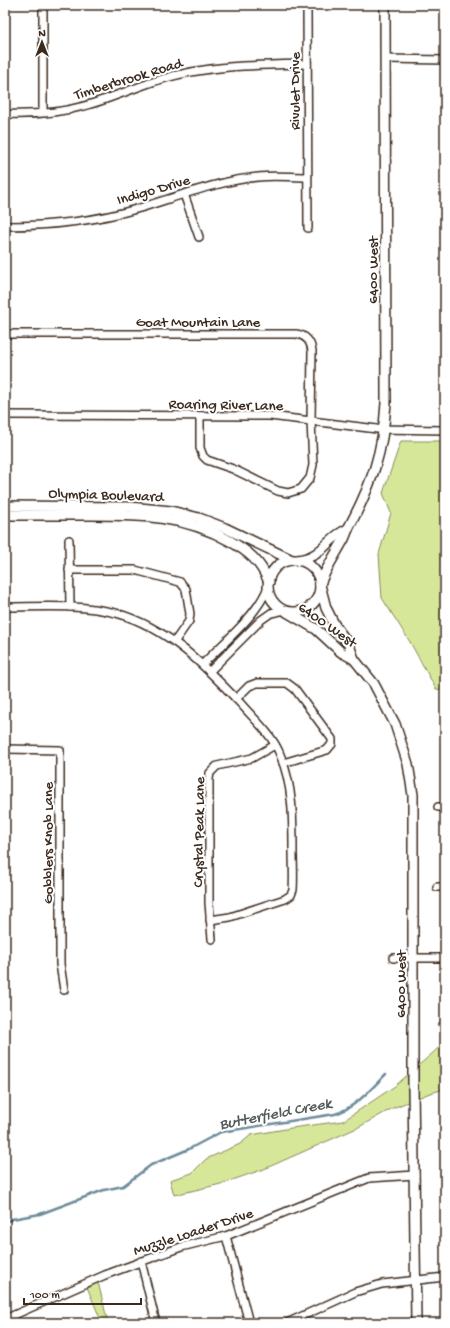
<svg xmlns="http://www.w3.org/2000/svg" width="450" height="1328" viewBox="0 0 450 1328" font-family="'Gochi Hand',sans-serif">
	<rect width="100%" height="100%" fill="#fff"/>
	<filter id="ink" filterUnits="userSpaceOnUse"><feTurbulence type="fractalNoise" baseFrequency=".025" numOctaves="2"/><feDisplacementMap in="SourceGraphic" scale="8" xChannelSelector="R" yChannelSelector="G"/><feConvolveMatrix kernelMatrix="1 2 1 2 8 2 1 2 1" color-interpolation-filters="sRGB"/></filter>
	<g filter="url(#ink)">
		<!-- green -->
		<g fill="#d6e79a" stroke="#88885c">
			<polygon points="401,441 445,441 445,690 436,689 410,642 382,598 379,554 391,513 383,493"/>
			<polygon points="445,1041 445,1089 430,1093 393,1108 357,1128 264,1169 221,1184 174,1195 170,1180 192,1173 206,1159 240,1144 251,1135 291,1128 343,1121 395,1086 434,1052"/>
			<polygon points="98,1282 108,1323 102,1323 87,1287"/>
		</g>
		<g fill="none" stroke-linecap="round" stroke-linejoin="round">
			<!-- stream -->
			<g stroke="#6d8b9b" stroke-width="2.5">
				<polyline points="438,1025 445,1017"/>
				<path d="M5,1222l7,-3 28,-5 64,-24 19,-4 28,-21 38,-16 32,-17 114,-18c21,-7 36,-25 51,-40"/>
			</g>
			<!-- minor casing -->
			<g stroke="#3b2a1e" stroke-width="10">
				<g id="minor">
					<polyline points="43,5 43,112"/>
					<polyline points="307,5 308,228"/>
					<polyline points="385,59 445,60"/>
					<path d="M5,114c26,1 54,-1 79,-8 26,-7 51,-19 78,-27 47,-14 96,-14 145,-15"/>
					<polyline points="184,194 199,237"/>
					<path d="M5,226c46,0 91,-5 135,-18 39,-12 78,-27 118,-31 16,-2 33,0 49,0"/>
					<path d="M5,334h291c9,1 15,7 16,17l-1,70 2,44 -3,13 -9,11 -13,4 -10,-2 -45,-22 -26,-9 -4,-4 -3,-8v-32"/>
					<polyline points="5,415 270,416 377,429 445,430"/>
					<polyline points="69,540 70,607"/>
					<polyline points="69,570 135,570 180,582 186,589 190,614 189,621 175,641"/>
					<path d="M5,607c37,0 75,-3 111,6 53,15 90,54 126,92 13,15 29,29 37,47 14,32 14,65 14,99 0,12 1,26 0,39l-2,5 -6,4 -55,18 -20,3"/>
					<path d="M203,664c21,-22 54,-48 65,-77"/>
					<polyline points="210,671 261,620 271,613 285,610"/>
					<polyline points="236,699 249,686 257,683 287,683 295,689 332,739 332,744 327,750 283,763"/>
					<polyline points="5,749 60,750 60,964 64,990"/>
					<polyline points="438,807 445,807"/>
					<polyline points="437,887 445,887"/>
					<polyline points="212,939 209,903 209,779 210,773 217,766 252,758 275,745"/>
					<polyline points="393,958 445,958"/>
					<polyline points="226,1236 249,1323"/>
					<polyline points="141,1261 156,1323"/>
					<polyline points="5,1319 105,1275 181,1247 226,1236 369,1178 415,1175"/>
					<polyline points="287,1323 355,1292 382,1284 445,1277"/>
				</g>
			</g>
			<!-- tertiary casing -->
			<g stroke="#3b2a1e" stroke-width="12">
				<g id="tertiary">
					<polyline points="5,506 129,507 171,511 199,518 225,528 292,560"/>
					<path d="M5,515c26,0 53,0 79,0 52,0 99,-1 146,26 19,11 30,20 39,41"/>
					<path d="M297,560c27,-3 29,-22 51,-31"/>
					<circle cx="294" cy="586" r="26"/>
					<path d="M320,584c6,-16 16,-30 24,-45 2,-4 3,-8 5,-12 23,-43 34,-75 37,-124l-1,-398"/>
					<polyline points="320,585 326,608 334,624 349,645 354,659 374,684 395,724 408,764 413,795 413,1085 416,1323"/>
					<polyline points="287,612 316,629 341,652 354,659"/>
				</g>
			</g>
			<!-- minor -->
			<use href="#minor" stroke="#fff" stroke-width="7"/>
			<!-- tertiary -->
			<use href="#tertiary" stroke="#fff" stroke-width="9"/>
		</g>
	</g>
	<g text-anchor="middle" stroke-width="4" stroke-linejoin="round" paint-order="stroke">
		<!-- street labels -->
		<g font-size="15" fill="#3b2a1e" stroke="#fff">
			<text transform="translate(128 78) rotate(-17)" y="5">Timberbrook Road</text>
			<text transform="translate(294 91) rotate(-90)" y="5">Rivulet Drive</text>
			<text transform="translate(153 189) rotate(-16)" y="5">Indigo Drive</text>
			<text transform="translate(372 270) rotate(-90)" y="5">6400 West</text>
			<text x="198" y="326">Goat Mountain Lane</text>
			<text transform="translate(226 404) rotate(1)" y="5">Roaring River Lane</text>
			<text transform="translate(106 494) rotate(2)" y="5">Olympia Boulevard</text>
			<text transform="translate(328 624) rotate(35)" y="5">6400 West</text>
			<text transform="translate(198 832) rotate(-89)" y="5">Crystal Peak Lane</text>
			<text transform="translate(47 843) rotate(-90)" y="5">Gobblers Knob Lane</text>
			<text transform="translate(400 984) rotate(-90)" y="5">6400 West</text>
			<text transform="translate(193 1231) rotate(-18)" y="5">Muzzle Loader Drive</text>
		</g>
		<!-- water labels -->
		<g font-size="16" font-style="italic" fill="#545b5c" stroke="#fff">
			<text transform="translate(275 1112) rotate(-11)" y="6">Butterfield Creek</text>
		</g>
	</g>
	<!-- margin -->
	<rect width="450" height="1328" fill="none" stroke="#fff" stroke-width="20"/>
	<rect x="10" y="10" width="430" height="1308" fill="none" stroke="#3b2a1e" stroke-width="1.5" filter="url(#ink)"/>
	<!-- north arrow -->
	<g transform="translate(42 42)" stroke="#ffffff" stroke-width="3" paint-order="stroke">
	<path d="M0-3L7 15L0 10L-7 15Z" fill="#3b2a1e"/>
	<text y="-6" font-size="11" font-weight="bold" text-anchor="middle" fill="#3b2a1e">N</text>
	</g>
	<!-- scale -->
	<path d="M24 1298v6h117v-6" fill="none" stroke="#3b2a1e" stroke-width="2"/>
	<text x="30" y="1298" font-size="12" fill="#3b2a1e" stroke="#ffffff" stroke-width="3" paint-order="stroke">100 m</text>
</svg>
